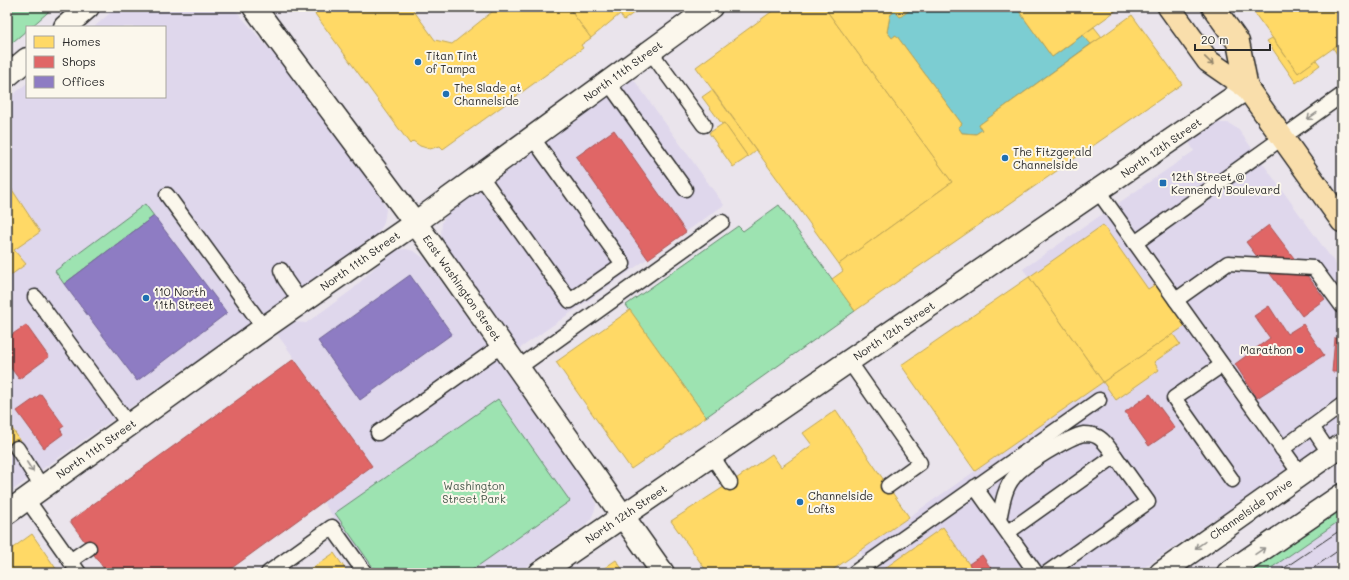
<svg xmlns="http://www.w3.org/2000/svg" width="1349" height="580" viewBox="0 0 1349 580" font-family="Mali,sans-serif">
	<rect width="100%" height="100%" fill="#eae4ec"/>
	<filter id="ink" filterUnits="userSpaceOnUse"><feTurbulence type="fractalNoise" baseFrequency=".025" numOctaves="2"/><feDisplacementMap in="SourceGraphic" scale="8" xChannelSelector="R" yChannelSelector="G"/><feConvolveMatrix kernelMatrix="1 2 1 2 8 2 1 2 1" color-interpolation-filters="sRGB"/></filter>
	<g filter="url(#ink)">
		<!-- built -->
		<g fill="#dfd7ec">
			<polygon points="117,7 233,7 297,82 381,198 386,209 385,217 383,225 377,234 7,494 7,100 27,83 27,97 165,97 165,27 94,27"/>
			<polygon points="632,77 724,205 519,349 449,252 441,236 442,222 449,210"/>
			<polygon points="1218,123 1228,123 1238,129 1342,273 1342,432 1136,573 876,573 860,551 1103,382 1023,269 1194,151 1189,142 1211,125"/>
			<polygon points="406,249 414,251 425,259 588,486 595,499 596,505 594,512 590,521 583,527 517,573 372,573 323,502 372,466 277,334 295,322 306,323 352,290 388,254 394,250"/>
			<polygon points="1342,509 1342,573 1249,573"/>
		</g>
		<!-- green -->
		<g fill="#9de3b1" stroke="#64876e">
			<polygon points="7,7 54,7 31,27 27,27 27,30 7,47"/>
			<polygon points="145,204 154,216 64,284 55,271"/>
			<polygon points="779,205 855,311 706,417 626,305 738,226 743,231"/>
			<polygon points="498,399 570,501 468,573 377,573 335,513"/>
			<polygon points="1342,509 1342,519 1264,573 1249,573"/>
		</g>
		<!-- water -->
		<polygon fill="#7ccdd2" stroke="#5c8c8f" points="914,7 1016,7 1052,57 1083,35 1091,44 979,125 982,130 976,134 962,133 958,127 962,124 896,35 892,38 887,32 890,15 895,11 900,17"/>
		<!-- homes -->
		<g fill="#ffd966" stroke="#bfa554">
			<polygon points="310,7 411,7 435,40 452,44 498,7 568,7 591,38 581,45 583,48 443,149 440,146 430,149 420,146 413,141 410,144"/>
			<polygon points="568,7 642,7 624,20 620,14 591,38"/>
			<polygon points="778,7 824,7 952,182 839,264 696,67"/>
			<polygon points="824,7 914,7 900,17 895,11 890,15 887,32 892,38 896,35 962,124 958,127 962,133 976,134 982,130 979,125 1132,15 1182,84 855,311 832,279 843,271 839,264 952,182"/>
			<polygon points="1016,7 1121,7 1052,57"/>
			<polygon points="1250,7 1342,7 1342,42 1298,73"/>
			<polygon points="1094,27 1102,37 1091,44 1083,35"/>
			<polygon points="1272,38 1298,73 1316,60 1320,65 1296,83 1267,41"/>
			<polygon points="1340,43 1342,46 1342,50 1337,54 1333,48"/>
			<polygon points="712,90 756,150 748,157 724,123 722,124 702,97"/>
			<polygon points="724,123 748,157 733,167 709,133"/>
			<polygon points="7,182 40,232 14,250 26,264 7,278"/>
			<polygon points="1103,225 1148,289 1156,284 1185,326 1103,382 1029,277"/>
			<polygon points="1029,277 1103,382 975,471 901,365"/>
			<polygon points="630,310 706,417 631,469 556,362"/>
			<polygon points="1173,334 1180,344 1154,362 1159,370 1116,400 1103,382"/>
			<polygon points="836,410 909,517 828,573 708,573 671,521 730,483 772,454 781,467 812,445 803,433"/>
			<polygon points="7,421 22,443 7,455"/>
			<polygon points="943,527 975,573 878,573"/>
			<polygon points="32,534 59,573 7,573 7,552"/>
			<polygon points="334,553 348,573 305,573"/>
			<polygon points="616,560 625,573 597,573"/>
		</g>
		<!-- shops -->
		<g fill="#e06666" stroke="#aa5454">
			<polygon points="614,130 686,232 648,259 576,157"/>
			<polygon points="1269,225 1325,299 1302,316 1246,242"/>
			<polygon points="1269,306 1287,334 1303,324 1324,355 1257,398 1235,364 1270,338 1254,316"/>
			<polygon points="26,325 49,357 19,379 7,363 7,338"/>
			<polygon points="1335,338 1342,338 1342,372 1332,372"/>
			<polygon points="294,359 372,466 225,573 107,573 70,521"/>
			<polygon points="41,394 64,426 60,429 63,434 44,448 17,411"/>
			<polygon points="1150,394 1175,428 1149,446 1125,412"/>
			<polygon points="982,555 994,573 975,573 969,564"/>
		</g>
		<!-- offices -->
		<g fill="#8e7cc3" stroke="#706495">
			<polygon points="154,216 227,313 137,381 64,284"/>
			<polygon points="410,275 452,334 360,400 318,341"/>
		</g>
		<g fill="none" stroke-linecap="round" stroke-linejoin="round">
			<!-- service casing -->
			<g stroke="#2b2b2b" stroke-width="17">
				<g id="service">
					<polyline points="650,51 704,125"/>
					<polyline points="608,82 685,189"/>
					<polyline points="480,175 570,301 623,264 532,137"/>
					<polyline points="1098,191 1301,475"/>
					<polyline points="167,195 264,328"/>
					<polyline points="1135,243 1342,95"/>
					<polyline points="281,270 285,279 301,302"/>
					<polyline points="35,297 129,425"/>
					<polyline points="1176,300 1228,263 1314,268 1342,306"/>
					<polyline points="849,361 920,463 888,486"/>
					<polyline points="1222,365 1174,398 1232,480"/>
					<polyline points="518,368 722,222"/>
					<polyline points="1312,427 1330,454"/>
					<polyline points="378,433 502,345"/>
					<polyline points="17,448 42,487"/>
					<polyline points="1282,449 1342,405"/>
					<polyline points="712,456 730,483"/>
					<polyline points="975,487 1036,573"/>
					<polyline points="26,498 79,573"/>
					<path d="M999,520c3,-14 5,-32 15,-43 8,-11 56,-41 70,-43 3,0 10,1 12,2 8,3 14,14 19,20"/>
					<polyline points="1008,532 1115,456 1148,502 1047,573"/>
					<polyline points="70,561 89,548"/>
					<polyline points="268,573 332,527 365,573"/>
					<polyline points="854,573 1099,400"/>
				</g>
			</g>
			<!-- minor casing -->
			<g stroke="#2b2b2b" stroke-width="25">
				<g id="minor">
					<polyline points="254,7 430,243 663,573"/>
					<polyline points="7,513 264,328 415,223 711,7"/>
					<polyline points="540,573 1247,88"/>
				</g>
			</g>
			<!-- secondary casing -->
			<g stroke="#2b2b2b" stroke-width="25">
				<g id="secondary">
					<polyline points="65,27 88,7"/>
					<polyline points="7,76 27,59"/>
					<polyline points="1161,573 1342,445"/>
					<polyline points="1228,573 1342,495"/>
				</g>
			</g>
			<!-- primary casing -->
			<g stroke="#2b2b2b" stroke-width="25">
				<g id="primary">
					<polyline points="1169,7 1208,61 1247,88 1342,221"/>
					<polyline points="1213,7 1238,42 1247,88"/>
				</g>
			</g>
			<!-- service -->
			<use href="#service" stroke="#fbf7ec" stroke-width="14"/>
			<!-- minor -->
			<use href="#minor" stroke="#fbf7ec" stroke-width="22"/>
			<!-- secondary -->
			<use href="#secondary" stroke="#fbf7ec" stroke-width="22"/>
			<!-- primary -->
			<use href="#primary" stroke="#f9deab" stroke-width="22"/>
			<!-- tram -->
			<g stroke="#2b2b2b" stroke-width="1">
				<polyline points="1277,573 1342,529"/>
				<polyline points="1306,573 1342,548"/>
			</g>
		</g>
		<!-- one-way arrows -->
		<defs><path id="oneway-shaft" d="M-6 0H5M1.5-3L5.5 0L1.5 3" fill="none" stroke-width="1.6" stroke-linecap="round" stroke-linejoin="round"/></defs>
		<use stroke="#92846b" href="#oneway-shaft" transform="translate(1209 61) rotate(44)"/>
		<g stroke="#93918c">
			<use href="#oneway-shaft" transform="translate(1312 116) rotate(145)"/>
			<use href="#oneway-shaft" transform="translate(30 467) rotate(57)"/>
			<use href="#oneway-shaft" transform="translate(1200 545) rotate(145)"/>
			<use href="#oneway-shaft" transform="translate(1260 551) rotate(-34)"/>
		</g>
	</g>
	<!-- markers -->
	<g fill="#1f6fb2" stroke="#fbf7ec" stroke-width="1.5">
		<circle cx="418" cy="62" r="4"/>
		<circle cx="446" cy="94" r="4"/>
		<circle cx="1005" cy="158" r="4"/>
		<rect x="1159" y="179" width="8" height="8" rx="2"/>
		<circle cx="146" cy="298" r="4"/>
		<circle cx="1300" cy="350" r="4"/>
		<circle cx="800" cy="502" r="4"/>
	</g>
	<g text-anchor="middle" stroke-width="4" stroke-linejoin="round" paint-order="stroke">
		<!-- poi labels -->
		<g font-size="11" fill="#2b2b2b" stroke="#fbf7ec" text-anchor="start">
			<text x="426" y="60">Titan Tint<tspan x="426" dy="13">of Tampa</tspan></text>
			<text x="454" y="92">The Slade at<tspan x="454" dy="13">Channelside</tspan></text>
			<text x="1013" y="156">The Fitzgerald<tspan x="1013" dy="13">Channelside</tspan></text>
			<text x="1171" y="181">12th Street @<tspan x="1171" dy="13">Kennendy Boulevard</tspan></text>
			<text x="154" y="296">110 North<tspan x="154" dy="13">11th Street</tspan></text>
			<text x="1292" y="354" text-anchor="end">Marathon</text>
			<text x="808" y="500">Channelside<tspan x="808" dy="13">Lofts</tspan></text>
		</g>
		<!-- street labels -->
		<g font-size="11" fill="#2b2b2b" stroke="#fbf7ec">
			<text transform="translate(623 71) rotate(-36)" y="4">North 11th Street</text>
			<text transform="translate(1161 148) rotate(-35)" y="4">North 12th Street</text>
			<text transform="translate(360 261) rotate(-35)" y="4">North 11th Street</text>
			<text transform="translate(462 288) rotate(55)" y="4">East Washington Street</text>
			<text transform="translate(894 331) rotate(-34)" y="4">North 12th Street</text>
			<text transform="translate(96 449) rotate(-35)" y="4">North 11th Street</text>
			<text transform="translate(1251 509) rotate(-35)" y="4">Channelside Drive</text>
			<text transform="translate(626 514) rotate(-34)" y="4">North 12th Street</text>
		</g>
		<!-- park labels -->
		<g font-size="11" fill="#48594c" stroke="#fbf7ec">
			<text x="474" y="490">Washington<tspan x="474" dy="13">Street Park</tspan></text>
		</g>
	</g>
	<!-- margin -->
	<rect width="1349" height="580" fill="none" stroke="#fbf7ec" stroke-width="24"/>
	<rect x="12" y="12" width="1325" height="556" fill="none" stroke="#2b2b2b" stroke-width="1.5" filter="url(#ink)"/>
	<!-- legend -->
	<rect x="26" y="26" width="140" height="72" fill="#fbf7ec" stroke="#a8a59f"/>
	<rect x="34" y="36" width="20" height="12" fill="#ffd966" stroke="#a8a59f"/>
	<text x="62" y="46" font-size="12" fill="#2b2b2b">Homes</text>
	<rect x="34" y="56" width="20" height="12" fill="#e06666" stroke="#a8a59f"/>
	<text x="62" y="66" font-size="12" fill="#2b2b2b">Shops</text>
	<rect x="34" y="76" width="20" height="12" fill="#8e7cc3" stroke="#a8a59f"/>
	<text x="62" y="86" font-size="12" fill="#2b2b2b">Offices</text>
	<!-- scale -->
	<path d="M1195 44v6h75v-6" fill="none" stroke="#2b2b2b" stroke-width="2"/>
	<text x="1201" y="44" font-size="12" fill="#2b2b2b" stroke="#fbf7ec" stroke-width="3" paint-order="stroke">20 m</text>
</svg>
